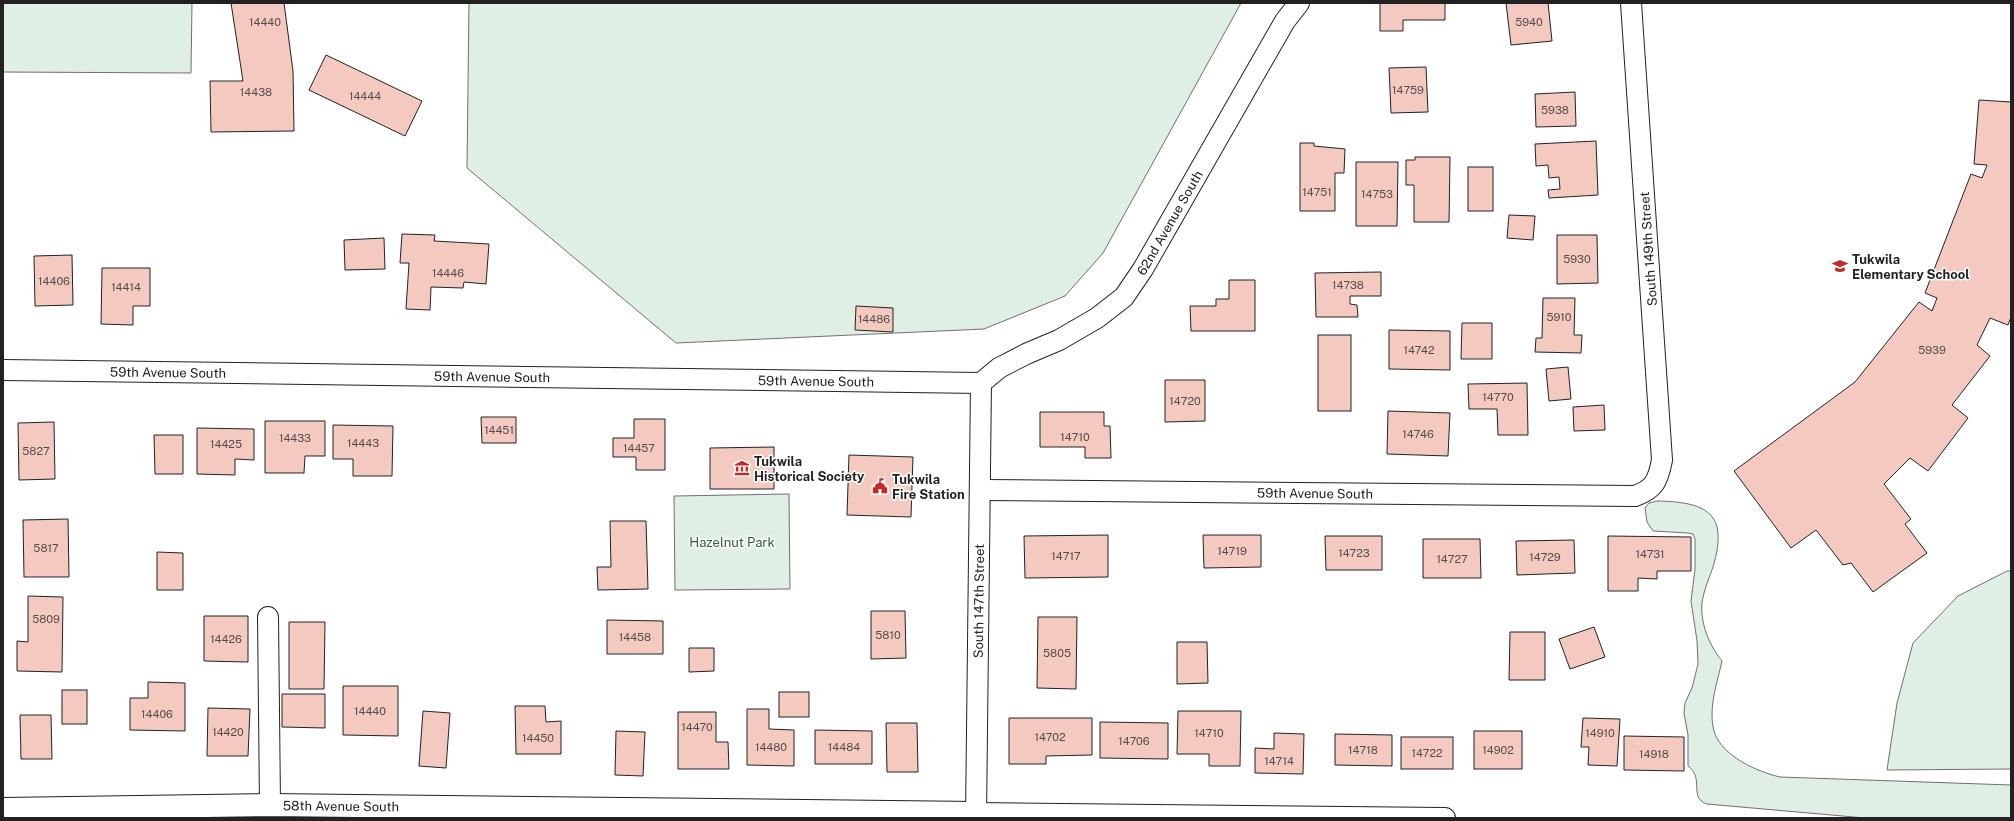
<svg xmlns="http://www.w3.org/2000/svg" width="2014" height="821" viewBox="0 0 2014 821" font-family="'Public Sans',sans-serif">
	<rect width="100%" height="100%" fill="#fff"/>
	<!-- green -->
	<g fill="#e0efe3" stroke="#6f6f6f">
		<polygon points="3,3 192,3 191,73 3,72"/>
		<polygon points="469,3 1241,3 1103,253 1065,296 984,329 676,343 467,168"/>
		<polygon points="789,494 790,589 675,590 674,496"/>
		<path d="M1657,501c50,1 72,12 56,66 -4,11 -9,23 -11,35 -2,21 7,43 20,59 -5,22 -14,48 -8,70 7,25 44,41 66,46l231,8v33h-146l-158,-14c-19,-6 -2,-26 -19,-38v-31l-4,-22 1,-10 7,-15 6,-24 -1,-23 -6,-40 4,-32v-30l-2,-5 -5,-1 -35,-2 -6,-9 -2,-14 4,-5z"/>
		<polygon points="2007,571 2011,571 2011,769 1887,770 1897,703 1913,643 1958,596"/>
	</g>
	<!-- building -->
	<g fill="#f3c9c0" stroke="#222">
		<polygon points="231,3 284,3 293,71 294,131 211,132 210,81 243,81"/>
		<polygon points="1380,3 1445,3 1445,20 1403,20 1403,31 1380,31"/>
		<polygon points="1506,3 1548,3 1552,41 1511,45"/>
		<polygon points="326,55 422,101 405,136 309,90"/>
		<polygon points="1426,67 1428,112 1391,113 1389,68"/>
		<polygon points="1575,92 1576,126 1536,127 1535,94"/>
		<polygon points="1979,100 2011,102 2011,317 2008,325 1990,318 1977,345 1990,356 1952,405 1968,418 1928,471 1910,458 1884,484 1911,519 1905,524 1927,553 1873,592 1851,563 1843,565 1816,530 1791,548 1734,471 1855,382 1919,302 1932,311 1937,298 1925,293 1971,174 1982,178 1987,165 1974,164"/>
		<polygon points="1596,141 1598,195 1549,198 1548,190 1560,189 1559,177 1549,178 1548,165 1536,166 1535,144"/>
		<polygon points="1300,143 1314,143 1314,146 1345,149 1344,173 1335,173 1335,211 1300,211"/>
		<polygon points="1415,157 1450,157 1449,222 1414,222 1414,185 1406,185 1406,160 1415,160"/>
		<polygon points="1356,162 1398,162 1397,226 1356,226"/>
		<rect x="1468" y="167" width="25" height="44"/>
		<polygon points="1509,215 1535,216 1533,240 1507,238"/>
		<polygon points="402,234 435,235 434,241 489,244 486,284 464,282 463,288 431,287 430,310 406,309 409,263 400,263"/>
		<polygon points="1557,235 1597,235 1598,283 1557,284"/>
		<polygon points="384,238 385,269 345,270 344,240"/>
		<polygon points="72,255 73,305 35,306 34,256"/>
		<polygon points="102,268 150,268 150,306 133,306 133,325 101,324"/>
		<polygon points="1381,272 1381,296 1350,296 1350,304 1357,305 1358,317 1316,317 1315,273"/>
		<polygon points="1229,280 1255,280 1255,331 1191,331 1190,306 1216,306 1216,299 1229,299"/>
		<polygon points="1543,298 1575,298 1574,335 1582,335 1581,353 1535,352 1536,338 1542,338"/>
		<polygon points="856,306 893,308 893,332 855,330"/>
		<polygon points="1462,323 1492,323 1492,359 1461,359"/>
		<polygon points="1389,330 1450,331 1450,370 1389,369"/>
		<rect x="1318" y="335" width="33" height="76"/>
		<polygon points="1568,367 1571,399 1549,401 1546,369"/>
		<polygon points="1165,380 1205,380 1205,421 1165,422"/>
		<polygon points="1527,383 1528,435 1498,435 1497,409 1469,409 1468,384"/>
		<polygon points="1604,405 1605,430 1574,431 1573,407"/>
		<polygon points="1388,411 1450,413 1448,456 1387,454"/>
		<polygon points="1040,412 1104,412 1104,426 1110,426 1111,458 1085,458 1085,447 1040,447"/>
		<polygon points="481,417 516,417 516,443 482,443"/>
		<polygon points="634,419 665,419 665,470 636,470 636,457 613,457 613,438 634,438"/>
		<polygon points="265,421 325,421 325,456 305,456 304,473 265,473"/>
		<polygon points="54,422 55,479 19,480 18,423"/>
		<polygon points="333,425 393,426 392,476 353,476 353,459 333,459"/>
		<polygon points="197,428 254,429 254,460 235,459 235,475 197,474"/>
		<polygon points="154,435 183,435 183,474 155,474"/>
		<polygon points="774,447 774,489 710,489 710,448"/>
		<polygon points="849,455 913,457 911,517 847,515"/>
		<polygon points="68,519 69,577 24,577 23,520"/>
		<polygon points="610,521 646,521 648,589 598,590 597,567 611,567"/>
		<polygon points="1108,535 1108,577 1025,578 1024,536"/>
		<polygon points="1203,535 1261,535 1261,567 1204,568"/>
		<polygon points="1325,536 1382,536 1382,570 1326,570"/>
		<polygon points="1608,536 1691,537 1691,571 1657,571 1657,579 1638,578 1638,591 1608,591"/>
		<polygon points="1423,539 1480,539 1481,578 1423,578"/>
		<polygon points="1574,540 1575,573 1517,575 1516,541"/>
		<polygon points="157,552 183,553 183,590 157,590"/>
		<polygon points="28,596 63,597 62,672 17,671 17,641 28,642"/>
		<polygon points="871,611 905,611 906,658 871,659"/>
		<polygon points="204,616 248,616 248,662 204,661"/>
		<polygon points="1038,617 1077,617 1076,689 1037,688"/>
		<polygon points="607,620 663,621 663,654 607,654"/>
		<polygon points="289,622 325,622 324,689 289,689"/>
		<polygon points="1594,627 1605,657 1570,669 1559,639"/>
		<polygon points="1510,632 1545,632 1545,680 1509,680"/>
		<polygon points="1177,642 1207,642 1208,683 1177,684"/>
		<polygon points="689,648 714,648 714,671 689,672"/>
		<polygon points="148,682 185,683 185,731 130,730 130,698 148,698"/>
		<polygon points="343,686 398,686 398,736 343,735"/>
		<rect x="62" y="690" width="25" height="34"/>
		<rect x="779" y="692" width="30" height="25"/>
		<polygon points="282,694 325,694 325,728 282,727"/>
		<polygon points="515,706 545,706 546,722 561,721 561,754 516,754"/>
		<polygon points="208,708 250,709 248,756 207,756"/>
		<polygon points="747,709 769,709 769,729 794,730 794,766 747,765"/>
		<polygon points="423,711 450,713 446,768 419,766"/>
		<polygon points="1178,711 1241,711 1240,766 1209,766 1209,754 1177,754"/>
		<polygon points="678,712 716,712 716,742 728,742 729,769 678,769"/>
		<polygon points="20,715 51,715 52,759 21,759"/>
		<polygon points="1009,718 1092,718 1092,755 1046,756 1046,764 1009,764"/>
		<polygon points="1583,718 1620,719 1617,766 1588,765 1589,747 1581,747"/>
		<polygon points="1100,722 1168,723 1168,759 1100,758"/>
		<polygon points="886,723 917,723 918,772 887,772"/>
		<polygon points="815,730 872,731 872,764 815,764"/>
		<polygon points="616,731 645,732 643,776 615,775"/>
		<rect x="1474" y="731" width="48" height="38"/>
		<polygon points="1274,733 1304,734 1303,774 1255,773 1255,748 1274,749"/>
		<polygon points="1335,734 1392,735 1392,766 1335,765"/>
		<polygon points="1624,736 1684,737 1684,771 1624,770"/>
		<rect x="1401" y="737" width="52" height="32"/>
	</g>
	<g fill="none" stroke-linecap="round" stroke-linejoin="round">
		<!-- street casing -->
		<g stroke="#222" stroke-width="22">
			<g id="street">
				<path id="s1" d="M3,370l978,13"/>
				<path id="s2" d="M981,383l18,-15 27,-14 33,-14 38,-22 27,-21 19,-28 142,-248 14,-18"/>
				<path id="s3" d="M981,490l654,6c20,-7 23,-16 27,-36l-31,-457"/>
				<polyline points="268,617 270,805"/>
				<polyline points="976,813 1445,818"/>
				<path id="s4" d="M976,818l5,-435"/>
			</g>
		</g>
		<!-- secondary casing -->
		<g stroke="#222" stroke-width="24">
			<g id="secondary">
				<path id="s5" d="M3,809l267,-4 706,8"/>
			</g>
		</g>
		<!-- street -->
		<use href="#street" stroke="#fff" stroke-width="20"/>
		<!-- secondary -->
		<use href="#secondary" stroke="#fff" stroke-width="22"/>
	</g>
	<!-- icons -->
	<defs>
		<g id="school-bare" transform="scale(1.2)"><path d="M0-5L7-2L0 1L-7-2ZM-4 1L0 2.5L4 1V4Q0 6-4 4Z" fill="#c62828" stroke="#fff" stroke-width="2.5" paint-order="stroke"/></g>
		<g id="museum-bare" transform="scale(1.2)"><path d="M0-6L6-3V-2H-6V-3ZM-5-1h2V3h-2ZM-1-1h2V3h-2ZM3-1h2V3H3ZM-6 4H6V6H-6Z" fill="#c62828" stroke="#fff" stroke-width="2.5" paint-order="stroke"/></g>
		<g id="civic-bare" transform="scale(1.2)"><path d="M-.6-6.5H3V-4.5H.6V-3L4-1V1h2V6H-6V1h2V-1L-.6-3ZM-1.2 2.5V6h2.4V2.5Z" fill="#c62828" stroke="#fff" stroke-width="2.5" paint-order="stroke"/></g>
	</defs>
	<g fill-rule="evenodd">
		<use href="#school-bare" x="1840" y="266"/>
		<use href="#museum-bare" x="742" y="468"/>
		<use href="#civic-bare" x="880" y="486"/>
	</g>
	<g text-anchor="middle" stroke-width="3" stroke-linejoin="round" paint-order="stroke">
		<!-- number labels -->
		<g font-size="11" fill="#564c4a">
			<text x="265" y="26">14440</text>
			<text x="1529" y="26">5940</text>
			<text x="1408" y="94">14759</text>
			<text x="256" y="96">14438</text>
			<text x="365" y="100">14444</text>
			<text x="1555" y="114">5938</text>
			<text x="1317" y="196">14751</text>
			<text x="1377" y="198">14753</text>
			<text x="1577" y="263">5930</text>
			<text x="448" y="277">14446</text>
			<text x="54" y="285">14406</text>
			<text x="1348" y="289">14738</text>
			<text x="126" y="291">14414</text>
			<text x="1559" y="321">5910</text>
			<text x="874" y="323">14486</text>
			<text x="1419" y="354">14742</text>
			<text x="1932" y="354">5939</text>
			<text x="1498" y="401">14770</text>
			<text x="1185" y="405">14720</text>
			<text x="499" y="434">14451</text>
			<text x="1418" y="438">14746</text>
			<text x="1075" y="441">14710</text>
			<text x="295" y="442">14433</text>
			<text x="363" y="447">14443</text>
			<text x="226" y="448">14425</text>
			<text x="639" y="452">14457</text>
			<text x="36" y="455">5827</text>
			<text x="46" y="552">5817</text>
			<text x="1232" y="555">14719</text>
			<text x="1354" y="557">14723</text>
			<text x="1650" y="558">14731</text>
			<text x="1066" y="560">14717</text>
			<text x="1545" y="561">14729</text>
			<text x="1452" y="563">14727</text>
			<text x="46" y="623">5809</text>
			<text x="888" y="639">5810</text>
			<text x="635" y="641">14458</text>
			<text x="226" y="643">14426</text>
			<text x="1057" y="657">5805</text>
			<text x="370" y="715">14440</text>
			<text x="157" y="718">14406</text>
			<text x="697" y="731">14470</text>
			<text x="228" y="736">14420</text>
			<text x="1209" y="737">14710</text>
			<text x="1600" y="737">14910</text>
			<text x="1050" y="741">14702</text>
			<text x="538" y="742">14450</text>
			<text x="1134" y="745">14706</text>
			<text x="771" y="751">14480</text>
			<text x="844" y="751">14484</text>
			<text x="1363" y="754">14718</text>
			<text x="1498" y="754">14902</text>
			<text x="1427" y="757">14722</text>
			<text x="1654" y="758">14918</text>
			<text x="1279" y="765">14714</text>
		</g>
		<!-- street labels -->
		<g font-size="13" fill="#222" stroke="#fff">
			<text dy="5" stroke="none"><textPath href="#s2" startOffset="255">62nd Avenue South</textPath></text>
			<text transform="translate(1648 249) rotate(-94)" y="5">South 149th Street</text>
			<text dy="5" stroke="none"><textPath href="#s1" startOffset="165">59th Avenue South</textPath></text>
			<text dy="5" stroke="none"><textPath href="#s1" startOffset="489">59th Avenue South</textPath></text>
			<text dy="5" stroke="none"><textPath href="#s1" startOffset="813">59th Avenue South</textPath></text>
			<text dy="5" stroke="none"><textPath href="#s3" startOffset="334">59th Avenue South</textPath></text>
			<text dy="5" stroke="none"><textPath href="#s4" startOffset="217">South 147th Street</textPath></text>
			<text dy="5" stroke="none"><textPath href="#s5" startOffset="338">58th Avenue South</textPath></text>
		</g>
		<!-- poi labels -->
		<g font-size="13" font-weight="bold" fill="#222" stroke="#fff" text-anchor="start">
			<text x="1852" y="264">Tukwila<tspan x="1852" dy="15">Elementary School</tspan></text>
			<text x="754" y="466">Tukwila<tspan x="754" dy="15">Historical Society</tspan></text>
			<text x="892" y="484">Tukwila<tspan x="892" dy="15">Fire Station</tspan></text>
		</g>
		<!-- park labels -->
		<g font-size="13" fill="#2f5e38" stroke="#fff">
			<text x="732" y="547">Hazelnut Park</text>
		</g>
	</g>
	<!-- border -->
	<rect width="2014" height="821" fill="none" stroke="#222222" stroke-width="8"/>
</svg>
